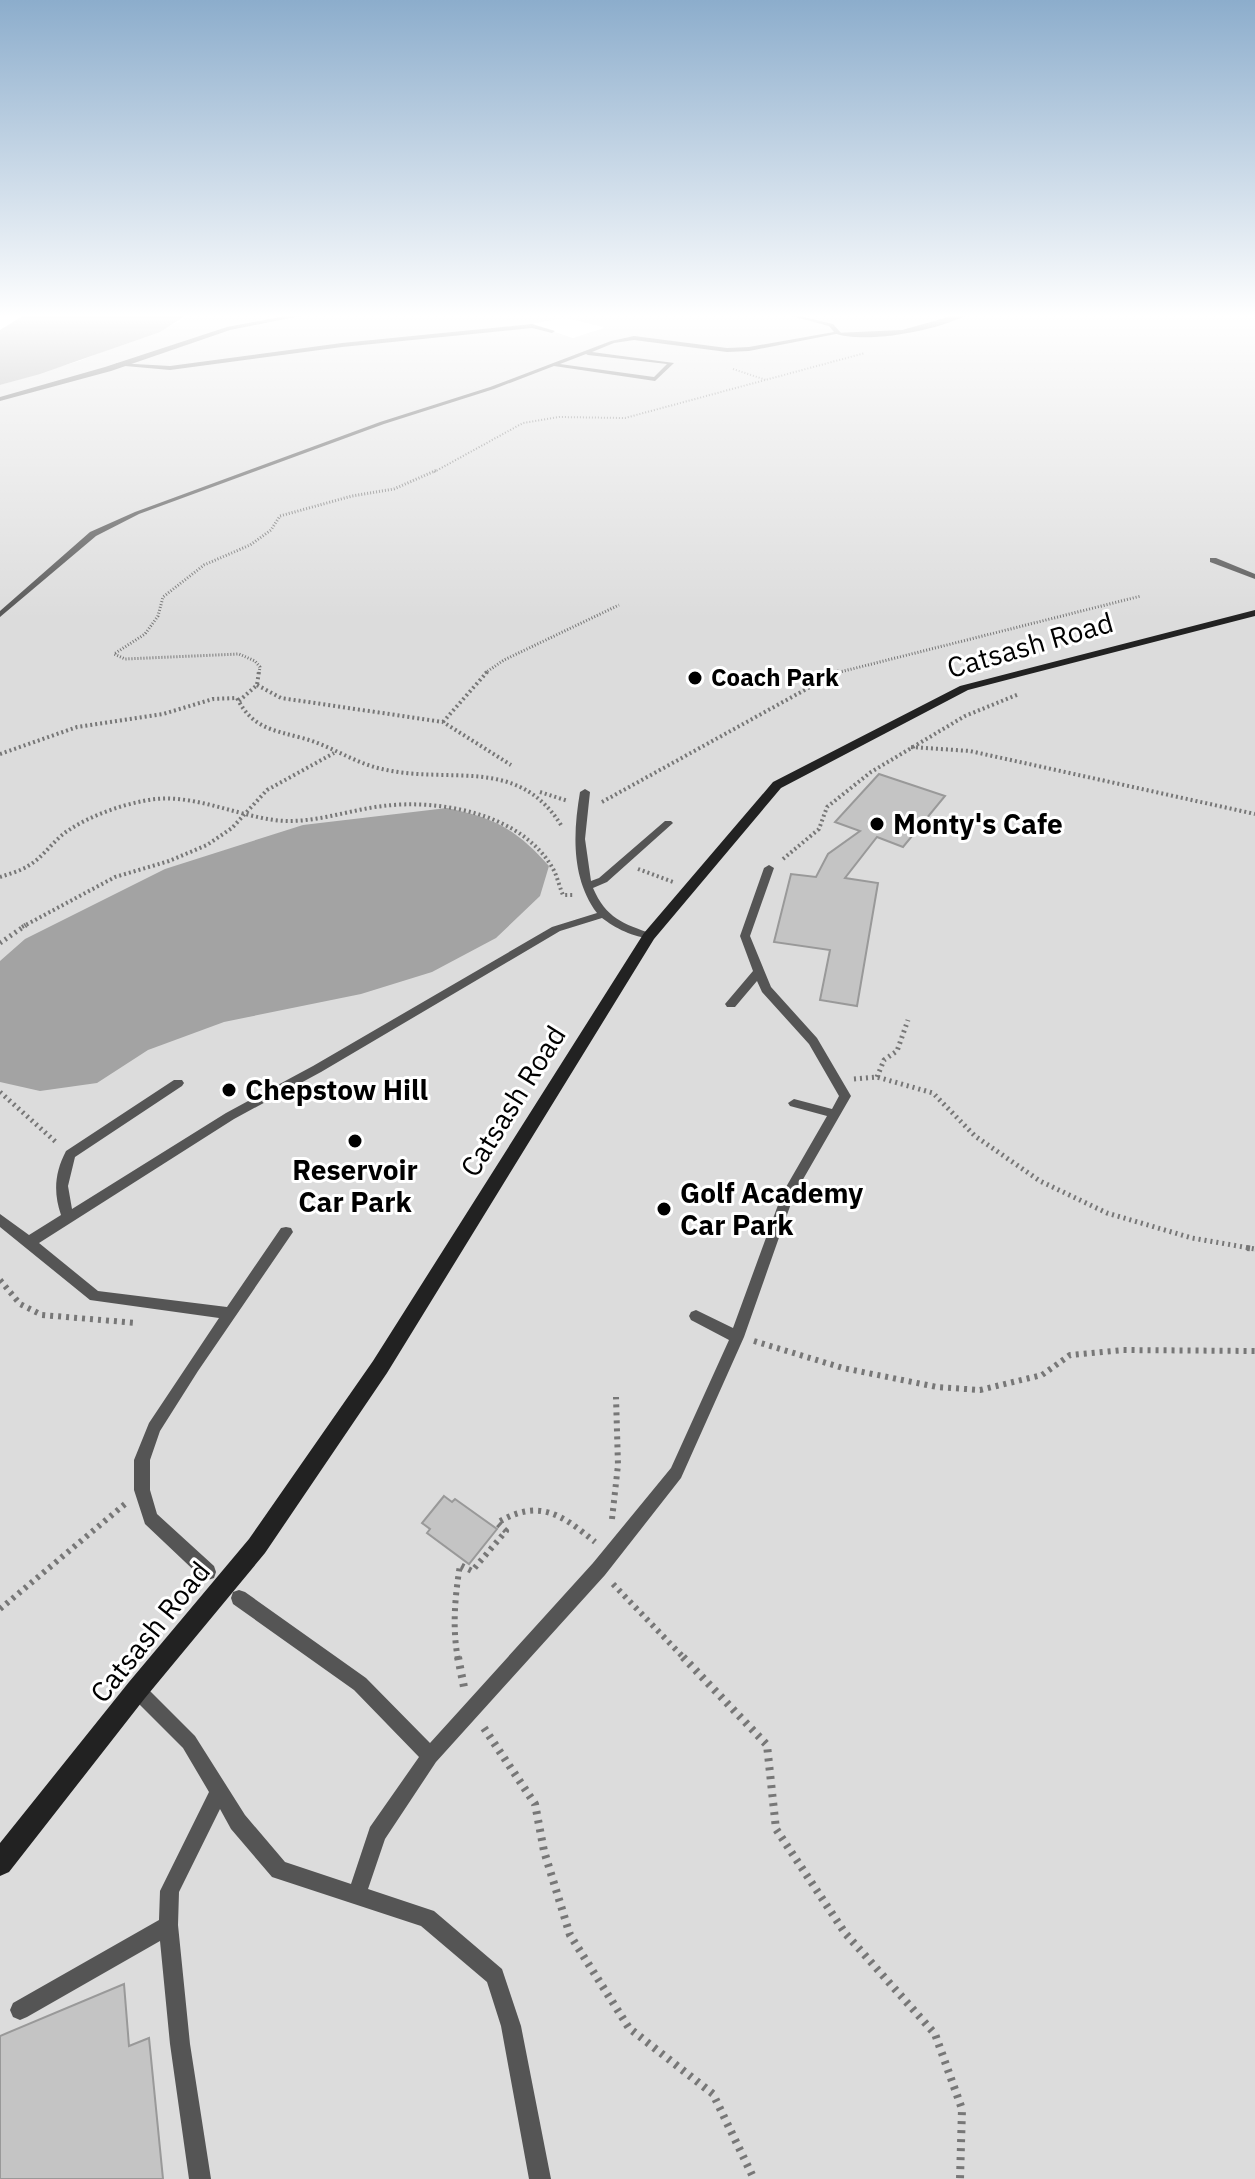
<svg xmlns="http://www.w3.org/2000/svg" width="1255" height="2179" viewBox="0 0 1255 2179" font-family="'IBM Plex Sans',sans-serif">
	<rect width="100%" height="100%" fill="#fff"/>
	<!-- green -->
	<path fill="#dcdcdc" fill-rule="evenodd" d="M188,314h1067v1865h-1255v-1794l79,-24 100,-39zM566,318l37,9 1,1 -31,10 -43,-14z"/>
	<!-- water -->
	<g fill="#a3a3a3">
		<polygon points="26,314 188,314 160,332 40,374 0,385 0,330"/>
		<path d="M447,808c48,10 69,21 102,58l-9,30 -44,42 -64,34 -71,22 -137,28 -76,28 -51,33 -57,8 -40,-9v-121l25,-22 140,-70 138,-44z"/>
	</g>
	<!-- building -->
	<g fill="#c4c4c4" stroke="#999" stroke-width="2">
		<polygon points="879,774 945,796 903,847 877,837 845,878 878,883 857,1006 820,1000 830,950 774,942 791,874 816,877 828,854 860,831 835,822"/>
		<polygon points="444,1496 452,1502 455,1499 497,1529 469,1564 427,1533 430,1529 422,1523"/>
		<polygon points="124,1984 129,2046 149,2038 163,2179 0,2179 0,2036"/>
	</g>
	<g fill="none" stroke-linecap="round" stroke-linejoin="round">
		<!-- path-far5 -->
		<g stroke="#777" stroke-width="2" stroke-dasharray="1 2" stroke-linecap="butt">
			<polyline points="733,369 766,380"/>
			<polyline points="434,472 523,423 559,417 625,418 865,353"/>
		</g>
		<!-- path-far4 -->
		<g stroke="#777" stroke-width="3" stroke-dasharray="1 2" stroke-linecap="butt">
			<polyline points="259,673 260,667 255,661 239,654 125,659 114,654 145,634 158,616 163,597 204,565 250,545 271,530 280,516 352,496 394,489 437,470"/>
			<polyline points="485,673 504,660 619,605"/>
			<polyline points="836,673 1141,596"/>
		</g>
		<!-- path-far3 -->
		<g stroke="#777" stroke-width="4" stroke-dasharray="2 3" stroke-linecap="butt">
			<polyline points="257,685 281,698 443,722 511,765"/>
			<polyline points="239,701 257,685 259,671"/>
			<polyline points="443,722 488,671"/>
			<polyline points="911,747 970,751 1255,814"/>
			<path d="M0,754l77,-27 86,-13 50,-15 24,-1c15,30 36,32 65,40 28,7 52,25 80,31 68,16 135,-14 179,56"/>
			<polyline points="540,792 568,801"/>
			<polyline points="602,802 839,671"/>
			<polyline points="783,859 819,829 827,807 871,772 965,716 1019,694"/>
			<polyline points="638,869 673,882"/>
			<path d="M0,877c9,-3 20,-6 28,-11 16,-9 26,-27 41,-36 21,-14 49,-24 74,-29 44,-10 88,13 131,19 37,5 73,-10 109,-14 56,-7 137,7 169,61 5,8 7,19 11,28h12"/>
			<polyline points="22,927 115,877 169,861 207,845 232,828 267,790 334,753"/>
		</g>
		<!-- path-far2 -->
		<g stroke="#777" stroke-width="5" stroke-dasharray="2 4" stroke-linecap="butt">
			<polyline points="0,943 26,925"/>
			<polyline points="877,1077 884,1060 897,1051 908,1020"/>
			<polyline points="854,1079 877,1077 933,1093 975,1136 1040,1181 1107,1213 1192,1238 1255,1249"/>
			<polyline points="0,1092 57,1143"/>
		</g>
		<!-- path-far1 -->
		<g stroke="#777" stroke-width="6" stroke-dasharray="3 5" stroke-linecap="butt">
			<polyline points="1247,1248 1255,1249"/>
			<polyline points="0,1280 20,1304 42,1315 137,1323"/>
			<polyline points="754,1341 843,1368 937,1387 980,1390 1042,1375 1070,1355 1123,1350 1255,1351"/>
			<polyline points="612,1519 618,1465 616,1397"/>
			<polyline points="613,1584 685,1659"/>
			<polyline points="0,1609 125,1504"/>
			<path d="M458,1659c-6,-31 -3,-63 2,-94l12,6 34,-40 -9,-8c42,-25 64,-9 98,19"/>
		</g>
		<!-- path -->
		<g stroke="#777" stroke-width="8" stroke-dasharray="3 6" stroke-linecap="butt">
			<polyline points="458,1657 464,1687"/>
			<polyline points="683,1657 767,1745 776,1829 845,1933 935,2034 962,2109 960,2179"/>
			<polyline points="484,1728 535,1804 544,1851 570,1935 629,2028 713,2094 754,2179"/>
		</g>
		<!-- lane -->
		<g fill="#555" fill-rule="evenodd">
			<path d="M784,314h7l42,10 8,9 -92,18 -22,1 -93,-12 -20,3 -22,9 82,11 -19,18 -101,-15 -60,23 -110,35 -245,90 -43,22 -96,81v-6l90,-79 45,-20 245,-90 110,-35 121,-46 23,-5 93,12 22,-1 85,-15 -5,-6zM586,354l2,1 79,9 -13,13 -94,-13z"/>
			<polygon points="532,324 555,331 552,333 532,328 342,347 170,370 114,365 117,363 170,366 342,343"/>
			<polygon points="1210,558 1216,558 1255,574 1255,579 1210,562"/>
			<path d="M585,789l5,3 -5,47 6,42 8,-3 66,-57h6l2,2 -66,59 -14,6c13,30 30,36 60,46l1,2 -1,2c-17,1 -38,-10 -51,-20l-42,13 -239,141 -87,47 -195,124 59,48 129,16 54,-79 5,-1 5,1 2,4 -95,139 -38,60 -10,29v30l7,24 57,52 2,6 -2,6 -6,2 -6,-2 -57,-54 -11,-34v-30l15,-37 70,-105 -129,-18 -90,-73v-13l29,21 32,-20c-8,-23 -6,-43 5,-64l108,-71h8l2,3 -2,3 -107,71 -7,29 4,23 154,-96 87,-47 239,-139 45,-14c-26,-35 -24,-80 -17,-121z"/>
			<polygon points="769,865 774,868 750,936 771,987 817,1038 851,1096 794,1195 744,1337 681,1478 605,1575 436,1762 385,1839 368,1889 434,1911 502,1969 521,2026 551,2179 529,2179 501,2026 487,1982 421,1926 272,1877 231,1829 220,1809 179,1892 178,1925 190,2044 211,2179 189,2179 170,2044 160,1941 27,2017 20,2020 13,2017 10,2010 13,2003 159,1920 160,1891 209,1792 183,1748 131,1696 128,1690 131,1684 137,1681 143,1684 195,1736 245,1815 285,1862 351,1884 370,1827 419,1757 354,1690 233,1604 231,1598 233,1592 239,1590 245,1592 366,1678 430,1743 593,1563 671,1468 729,1340 691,1320 689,1316 691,1312 696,1310 733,1328 782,1194 827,1116 790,1106 788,1103 794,1099 832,1109 839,1096 809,1044 762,992 757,981 735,1007 727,1007 725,1004 753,971 740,936 764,868"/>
		</g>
		<!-- street -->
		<g fill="#555" fill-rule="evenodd">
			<polygon points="297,314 310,314 230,330 111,371 0,401 0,397 105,367 227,327"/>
			<path d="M959,314h9c-27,16 -104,31 -134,19l68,-3z"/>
		</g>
		<!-- secondary -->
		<polygon fill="#222" fill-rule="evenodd" points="1255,610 1255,616 968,690 781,788 654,939 387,1373 265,1553 145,1698 9,1872 0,1876 0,1843 129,1682 249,1539 373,1361 644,933 773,782 960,686"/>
	</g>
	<!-- sky -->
	<linearGradient id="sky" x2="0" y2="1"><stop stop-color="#8cadcc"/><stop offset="0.51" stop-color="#fff"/><stop offset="1" stop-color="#fff" stop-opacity="0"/></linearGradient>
	<rect width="1255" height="619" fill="url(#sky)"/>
	<!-- markers -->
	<g fill="#000" stroke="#fff" stroke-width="3">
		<circle cx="695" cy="678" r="8"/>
		<circle cx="877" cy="824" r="8"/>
		<circle cx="229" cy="1090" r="8"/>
		<circle cx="355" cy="1141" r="8"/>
		<circle cx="664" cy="1209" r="8"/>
	</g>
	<g text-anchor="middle" stroke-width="6" stroke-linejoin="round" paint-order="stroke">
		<!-- far-poi labels -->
		<g font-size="24" font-weight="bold" fill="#000" stroke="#fff" text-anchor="start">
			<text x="711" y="686">Coach Park</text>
		</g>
		<!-- street labels -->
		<g font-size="28" fill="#000" stroke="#fff">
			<text transform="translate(1030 645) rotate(-16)" y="10">Catsash Road</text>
			<text transform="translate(513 1101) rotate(-58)" y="10">Catsash Road</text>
			<text transform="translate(150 1632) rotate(-51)" y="10">Catsash Road</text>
		</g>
		<!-- poi labels -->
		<g font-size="28" font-weight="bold" fill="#000" stroke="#fff" text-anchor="start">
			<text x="893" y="834">Monty's Cafe</text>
			<text x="245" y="1100">Chepstow Hill</text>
			<text x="355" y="1180" text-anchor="middle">Reservoir<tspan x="355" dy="32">Car Park</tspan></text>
			<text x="680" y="1203">Golf Academy<tspan x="680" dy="32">Car Park</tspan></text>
		</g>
	</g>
</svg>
